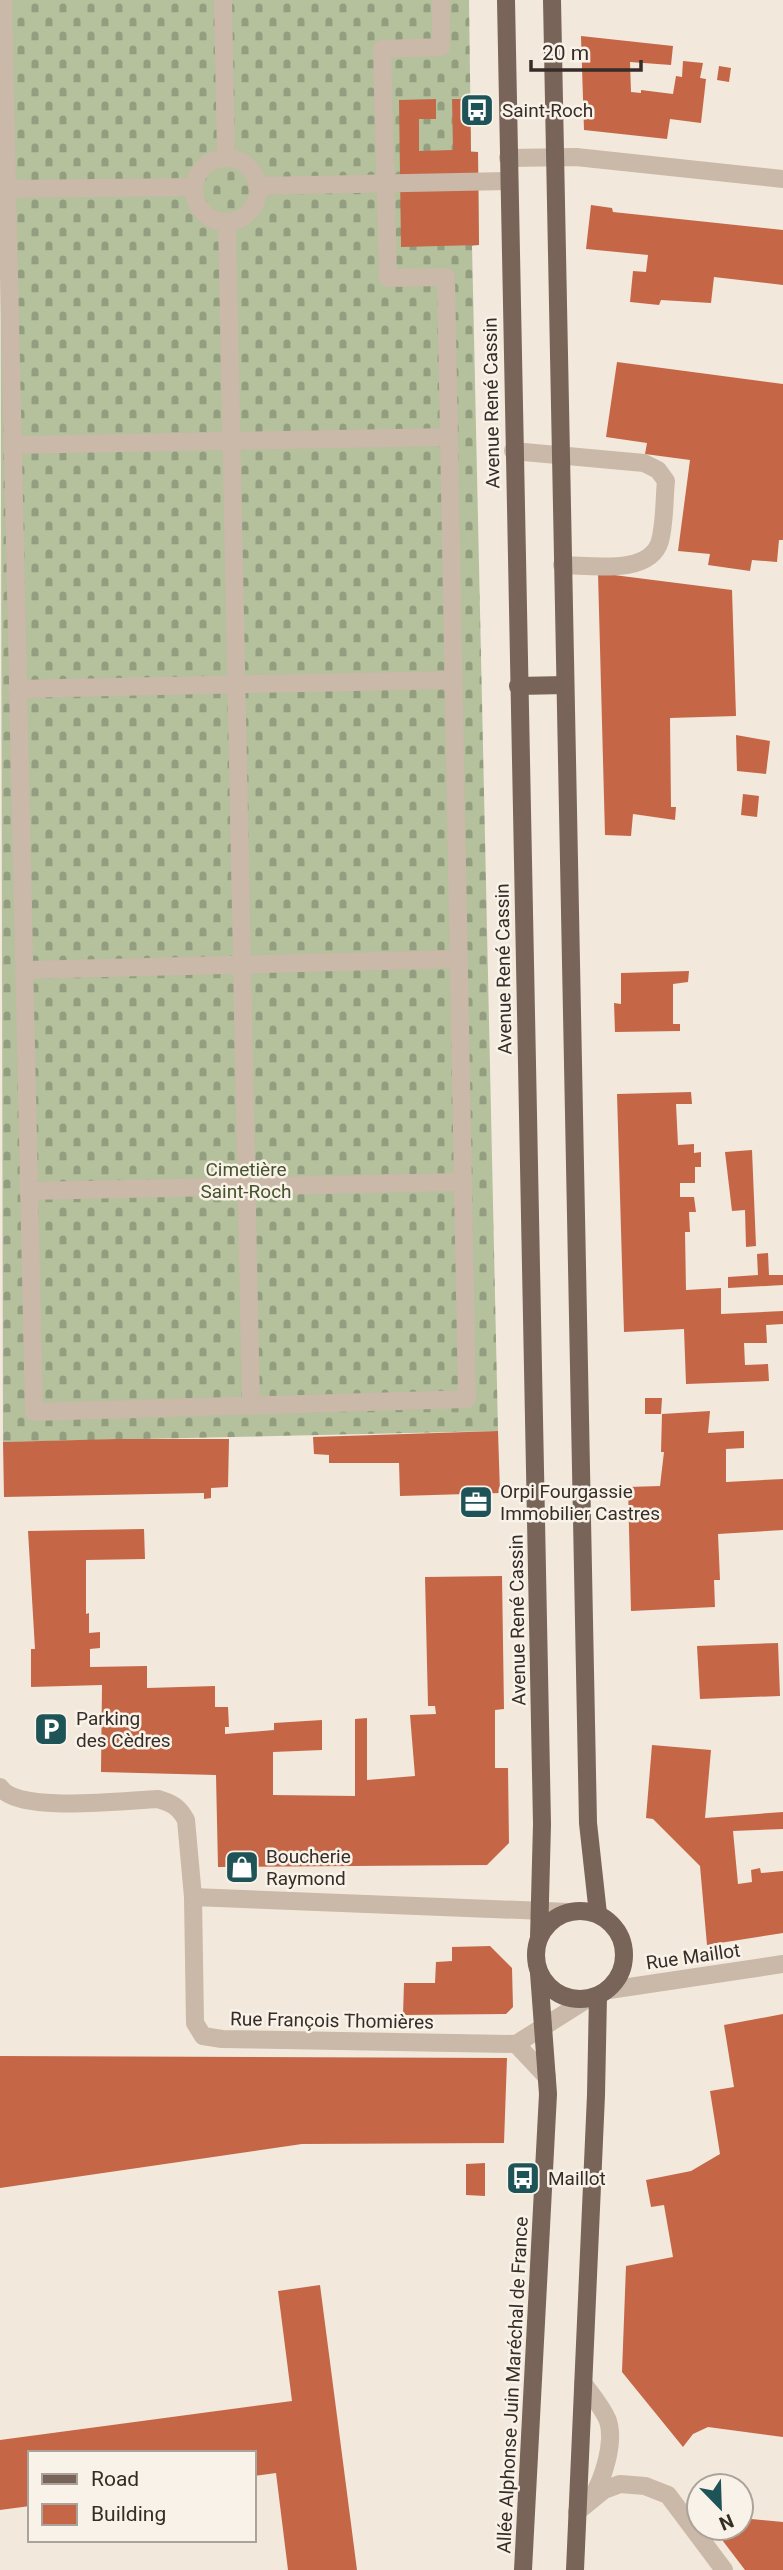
<svg xmlns="http://www.w3.org/2000/svg" width="783" height="2570" viewBox="0 0 783 2570" font-family="Roboto,sans-serif">
	<defs>
		<pattern id="cemetery-stones" width="16" height="16" patternUnits="userSpaceOnUse" patternTransform="scale(1.75)"><rect width="16" height="16" fill="#b4c19c"/><path d="M2 7V4a2 2 0 0 1 4 0v3zM10 15v-3a2 2 0 0 1 4 0v3z" fill="#939d7f"/></pattern>
	</defs>
	<rect width="100%" height="100%" fill="#f2e8dc"/>
	<!-- cemetery -->
	<polygon fill="url(#cemetery-stones)" points="0,0 469,0 471,151 478,152 479,245 472,246 498,1431 3,1442"/>
	<!-- building -->
	<g fill="#c56747">
		<polygon points="581,36 673,46 671,65 630,62 631,92 641,93 641,90 673,94 676,76 682,77 683,61 703,63 700,78 706,79 701,123 670,119 667,139 584,130"/>
		<polygon points="719,66 731,68 729,82 717,80"/>
		<polygon points="436,99 436,119 419,119 419,151 453,150 452,99 470,99 471,152 478,152 479,245 401,247 399,100"/>
		<polygon points="591,205 612,208 613,212 783,230 783,285 714,277 711,303 661,300 659,305 630,302 633,271 646,272 648,255 586,249"/>
		<polygon points="617,362 783,384 783,540 779,540 777,562 752,560 750,571 708,565 710,554 678,551 690,460 645,454 647,443 606,437"/>
		<polygon points="598,573 732,590 736,716 670,718 671,807 676,807 675,820 633,814 631,836 605,835"/>
		<polygon points="736,735 770,741 766,774 737,771"/>
		<polygon points="743,794 759,796 757,817 741,815"/>
		<polygon points="689,971 688,982 673,984 673,1024 680,1024 680,1031 615,1032 614,1003 621,1004 621,973"/>
		<polygon points="691,1092 692,1104 676,1104 678,1145 694,1144 694,1153 701,1152 701,1167 695,1167 695,1183 680,1183 680,1197 694,1197 696,1212 689,1212 690,1232 685,1232 686,1290 721,1288 721,1314 783,1311 783,1324 766,1325 767,1343 744,1343 745,1365 768,1364 769,1381 686,1384 684,1329 624,1332 617,1094"/>
		<polygon points="752,1150 756,1246 746,1247 745,1210 732,1211 725,1152"/>
		<polygon points="768,1253 769,1275 783,1275 783,1285 728,1288 728,1277 758,1275 757,1254"/>
		<polygon points="645,1398 662,1398 661,1414 645,1414"/>
		<polygon points="710,1411 708,1433 744,1431 744,1448 726,1449 726,1482 783,1479 783,1530 718,1534 720,1580 714,1580 715,1607 631,1611 628,1487 660,1486 664,1452 661,1452 662,1414"/>
		<polygon points="498,1431 500,1493 400,1496 399,1463 329,1463 329,1455 314,1454 313,1437"/>
		<polygon points="117,1439 229,1439 228,1487 211,1488 211,1498 204,1499 204,1493 4,1497 3,1442"/>
		<polygon points="144,1529 145,1559 86,1560 86,1614 89,1613 89,1633 100,1632 100,1648 90,1649 90,1667 147,1666 147,1688 215,1686 215,1707 228,1707 229,1727 225,1727 225,1734 274,1730 274,1723 322,1720 322,1750 273,1752 273,1795 355,1796 355,1719 367,1718 367,1780 415,1776 410,1715 436,1714 435,1706 428,1706 425,1577 502,1576 504,1709 495,1710 495,1768 508,1768 509,1843 487,1865 218,1867 216,1775 101,1772 102,1685 31,1687 31,1649 35,1649 28,1531"/>
		<polygon points="778,1643 780,1696 700,1699 697,1646"/>
		<polygon points="652,1745 711,1750 705,1818 783,1812 783,1829 733,1831 738,1884 752,1882 751,1870 760,1868 761,1873 783,1871 783,1933 707,1945 700,1866 653,1819 646,1818"/>
		<polygon points="490,1946 512,1968 513,2007 506,2014 403,2015 404,1983 435,1983 436,1962 452,1961 452,1947"/>
		<polygon points="783,2014 783,2437 708,2427 693,2434 683,2447 622,2372 626,2266 673,2257 664,2205 651,2207 646,2180 691,2171 720,2154 710,2091 734,2087 724,2025"/>
		<polygon points="0,2056 507,2058 504,2143 302,2144 0,2188"/>
		<polygon points="485,2163 485,2196 466,2195 466,2164"/>
		<polygon points="320,2285 357,2570 288,2570 276,2473 254,2476 254,2453 30,2453 30,2506 0,2510 0,2440 292,2401 278,2291"/>
		<polygon points="741,2518 783,2522 783,2570 745,2570 713,2528 741,2528"/>
	</g>
	<g fill="none" stroke-linecap="round" stroke-linejoin="round">
		<!-- minor -->
		<g stroke="#cab8a8" stroke-width="18">
			<polyline points="3,0 34,1412 467,1399 446,277 388,278 382,49 441,47 441,0"/>
			<polyline points="223,0 226,158"/>
			<polyline points="508,158 576,157 783,179"/>
			<circle cx="226" cy="190" r="32"/>
			<polyline points="257,186 508,181"/>
			<polyline points="0,189 194,187"/>
			<polyline points="227,222 251,1406"/>
			<polyline points="12,445 449,437"/>
			<path d="M513,451l131,12 14,7 8,11c-2,19 -1,41 -6,60 -10,35 -70,24 -98,24"/>
			<polyline points="17,689 454,680"/>
			<polyline points="24,970 459,959"/>
			<polyline points="28,1191 463,1182"/>
			<path d="M0,1787c18,27 126,13 158,12 14,4 21,8 28,21l7,77"/>
			<polyline points="569,1912 193,1897 195,2023 203,2036 222,2039 516,2044 586,2000"/>
			<polyline points="609,1990 783,1964"/>
			<polyline points="516,2044 547,2077"/>
			<path d="M583,2383c8,11 20,25 25,38 7,21 -5,59 -16,76"/>
			<polyline points="577,2512 604,2490 620,2484 645,2486 668,2495 724,2570"/>
		</g>
		<!-- major -->
		<g stroke="#786459" stroke-width="18">
			<polyline points="506,0 542,1824 539,1938"/>
			<polyline points="552,0 588,1823 598,1914"/>
			<polyline points="518,686 565,685"/>
			<circle cx="580" cy="1955" r="44"/>
			<polyline points="523,2570 548,2094 539,1973"/>
			<polyline points="575,2570 596,2095 598,1996"/>
		</g>
	</g>
	<!-- icons -->
	<defs>
		<g id="bus-square" transform="scale(1.75)"><rect x="-9" y="-9" width="18" height="18" rx="4" fill="#1e5357" stroke="#f9f2e8"/><path d="M-5-6H5V4H4V6H2V4H-2V6H-4V4H-5ZM-3.5-4V0h7V-4ZM-3.5 1.2v1.5H-2V1.2ZM2 1.2v1.5H3.5V1.2Z" fill="#fff"/></g>
		<g id="office-square" transform="scale(1.75)"><rect x="-9" y="-9" width="18" height="18" rx="4" fill="#1e5357" stroke="#f9f2e8"/><path d="M-6-3h4V-5.5h4V-3h4V5H-6ZM-1-4.5V-3h2v-1.5ZM-6 0V1H6V0Z" fill="#fff"/></g>
		<g id="parking-square" transform="scale(1.75)"><rect x="-9" y="-9" width="18" height="18" rx="4" fill="#1e5357" stroke="#f9f2e8"/><path d="M-3.5-5.5H1a3.5 3.5 0 0 1 0 7H-1V5.5H-3.5ZM-1-3.4V-.6H.8a1.4 1.4 0 0 0 0-2.8Z" fill="#fff"/></g>
		<g id="shop-square" transform="scale(1.75)"><rect x="-9" y="-9" width="18" height="18" rx="4" fill="#1e5357" stroke="#f9f2e8"/><path d="M-5-2.5h2.3a2.7 3.5 0 0 1 5.4 0H5L5.5 6h-11ZM-1.5-2.5h3a1.5 2.3 0 0 0-3 0Z" fill="#fff"/></g>
	</defs>
	<g fill-rule="evenodd">
		<use href="#bus-square" x="477" y="110"/>
		<use href="#office-square" x="476" y="1502"/>
		<use href="#parking-square" x="51" y="1729"/>
		<use href="#shop-square" x="242" y="1867"/>
		<use href="#bus-square" x="523" y="2178"/>
	</g>
	<g text-anchor="middle" stroke-width="5" stroke-linejoin="round" paint-order="stroke">
		<!-- poi labels -->
		<g font-size="19" fill="#362d28" stroke="#f9f2e8" text-anchor="start">
			<text x="502" y="117">Saint-Roch</text>
			<text x="500" y="1498">Orpi Fourgassie<tspan x="500" dy="22">Immobilier Castres</tspan></text>
			<text x="76" y="1725">Parking<tspan x="76" dy="22">des Cèdres</tspan></text>
			<text x="266" y="1863">Boucherie<tspan x="266" dy="22">Raymond</tspan></text>
			<text x="548" y="2185">Maillot</text>
		</g>
		<!-- street labels -->
		<g font-size="19" fill="#362d28" stroke="#f9f2e8">
			<text transform="translate(491 403) rotate(-91)" y="7">Avenue René Cassin</text>
			<text transform="translate(503 969) rotate(-91)" y="7">Avenue René Cassin</text>
			<text transform="translate(517 1620) rotate(-91)" y="7">Avenue René Cassin</text>
			<text transform="translate(693 1956) rotate(-8)" y="7">Rue Maillot</text>
			<text transform="translate(332 2020) rotate(1)" y="7">Rue François Thomières</text>
			<text transform="translate(512 2385) rotate(-87)" y="7">Allée Alphonse Juin Maréchal de France</text>
		</g>
		<!-- park labels -->
		<g font-size="19" fill="#45542c" stroke="#f9f2e8">
			<text x="246" y="1176">Cimetière<tspan x="246" dy="22">Saint-Roch</tspan></text>
		</g>
	</g>
	<!-- legend -->
	<rect x="28" y="2451" width="228" height="91" fill="#f9f2e8" stroke="#aba39b" stroke-width="2"/>
	<rect x="42" y="2474" width="35" height="10" fill="#786459" stroke="#aba39b" stroke-width="2"/>
	<text x="91" y="2486" font-size="21" fill="#362d28">Road</text>
	<rect x="42" y="2504" width="35" height="21" fill="#c56747" stroke="#aba39b" stroke-width="2"/>
	<text x="91" y="2521" font-size="21" fill="#362d28">Building</text>
	<!-- north arrow -->
	<g transform="translate(720 2507) rotate(157)"><circle r="33" fill="#f9f2e8" stroke="#aba39b" stroke-width="2"/>
	<path d="M0-5L12 26L0 18L-12 26Z" fill="#1e5357"/>
	<text y="-10" font-size="19" font-weight="bold" text-anchor="middle" fill="#362d28">N</text>
	</g>
	<!-- scale -->
	<path d="M531 60v10h110v-10" fill="none" stroke="#362d28" stroke-width="3.5"/>
	<text x="542" y="60" font-size="21" fill="#362d28" stroke="#f9f2e8" stroke-width="5" paint-order="stroke">20 m</text>
</svg>
